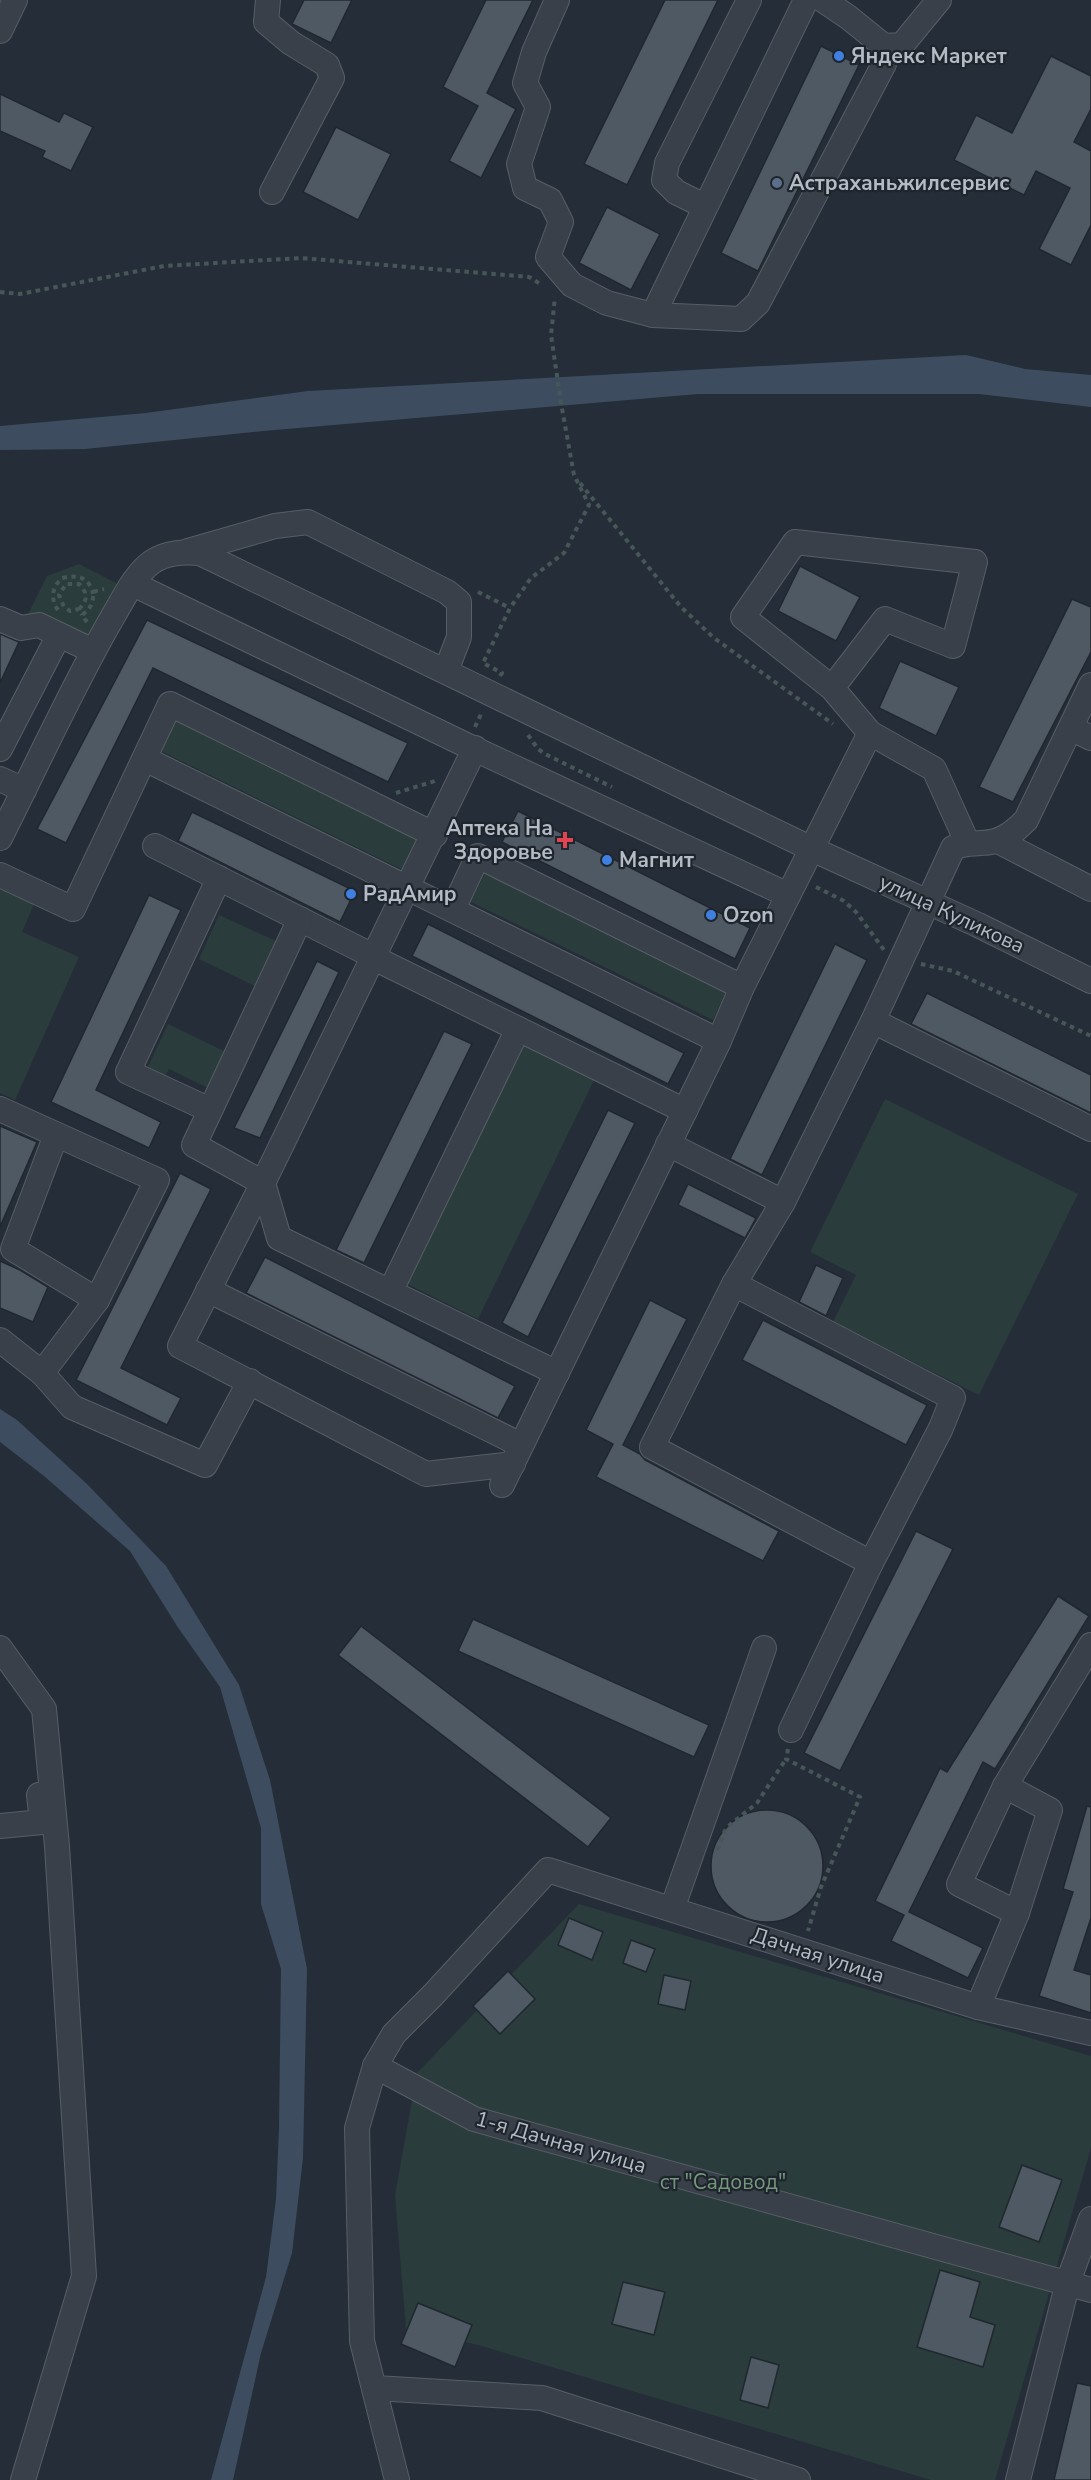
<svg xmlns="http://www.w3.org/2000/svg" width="1091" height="2480" viewBox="0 0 1091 2480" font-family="'Nunito Sans',sans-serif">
	<rect width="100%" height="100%" fill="#252e38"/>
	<!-- green -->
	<g fill="#2a3c3b">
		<polygon points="79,564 116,583 123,600 93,651 21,628 47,576"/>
		<polygon points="174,718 421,840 405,871 159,750"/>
		<polygon points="485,873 726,992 713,1020 471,902"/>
		<polygon points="0,889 34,904 22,932 79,957 15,1100 0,1093"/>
		<polygon points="219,915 278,942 257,987 199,959"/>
		<polygon points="168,1024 230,1054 212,1090 169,1069 163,1080 146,1071"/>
		<polygon points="519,1039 596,1076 478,1319 401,1281"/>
		<polygon points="885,1099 1078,1194 979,1395 833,1322 856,1275 810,1252"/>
		<polygon points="579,1904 1091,2056 1091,2148 995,2480 931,2480 478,2345 406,2329 395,2195 417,2073"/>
	</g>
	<!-- water -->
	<g fill="#3d4d5f">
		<polygon points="966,355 1025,369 1091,375 1091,407 979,394 698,394 263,431 85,449 0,450 0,426 146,413 308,391"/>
		<polygon points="0,1409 17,1420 87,1484 166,1566 239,1685 270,1780 307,1969 303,2158 292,2253 261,2353 233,2480 211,2480 266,2277 276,2199 279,2129 281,1969 261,1904 261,1828 220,1687 177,1626 130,1551 44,1476 0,1442"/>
	</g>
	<!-- building -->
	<g fill="#4e5963" stroke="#20272f" stroke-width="1.5">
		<polygon points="304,0 352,0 331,43 292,24"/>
		<polygon points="486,0 533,0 487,93 516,109 481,178 449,161 478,106 443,87"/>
		<polygon points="665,0 718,0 627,185 584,164"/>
		<polygon points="821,46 859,65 758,271 721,253"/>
		<polygon points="1051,56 1091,76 1091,109 1074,142 1091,151 1091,225 1071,265 1039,249 1070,188 1036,171 1024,195 954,160 976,115 1012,133"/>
		<polygon points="0,94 59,122 64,113 93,127 71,171 42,157 45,151 0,131"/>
		<polygon points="336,127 391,154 358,220 303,192"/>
		<polygon points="607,207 660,234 631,290 579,263"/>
		<polygon points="800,566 860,597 836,641 778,611"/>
		<polygon points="1072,599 1091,607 1091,652 1013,802 979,787"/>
		<polygon points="147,620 408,743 388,782 153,668 66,843 37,829"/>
		<polygon points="0,634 19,642 0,683"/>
		<polygon points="900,661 959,687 936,736 879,708"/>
		<polygon points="518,811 750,928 735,959 502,842"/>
		<polygon points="192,812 355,891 340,922 178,841"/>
		<polygon points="149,895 181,910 96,1090 161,1122 149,1148 51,1102"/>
		<polygon points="428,924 684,1053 668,1084 412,956"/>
		<polygon points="835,944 867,960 762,1175 730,1159"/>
		<polygon points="317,961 339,972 260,1138 234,1128"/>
		<polygon points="927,993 1091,1075 1091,1113 911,1024"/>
		<polygon points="444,1031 472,1044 364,1263 336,1250"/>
		<polygon points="608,1110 635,1123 528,1337 502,1323"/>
		<polygon points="0,1126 37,1142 0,1227"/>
		<polygon points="180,1173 211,1189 121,1368 181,1398 167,1425 76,1380"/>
		<polygon points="688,1184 756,1218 745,1238 678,1205"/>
		<polygon points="265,1257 515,1386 498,1418 246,1293"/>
		<polygon points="0,1261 20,1270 48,1287 33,1322 0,1308"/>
		<polygon points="816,1265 843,1278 826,1316 799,1302"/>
		<polygon points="650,1300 687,1319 623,1445 640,1454 645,1460 779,1531 763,1561 596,1477 613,1444 586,1430"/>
		<polygon points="763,1320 927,1405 906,1445 742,1360"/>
		<polygon points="916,1531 953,1549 840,1771 804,1753"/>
		<polygon points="1058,1596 1089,1616 995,1769 983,1762 909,1912 983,1948 968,1978 891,1941 904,1915 875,1901 940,1768 947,1772"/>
		<polygon points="473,1619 709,1725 694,1757 458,1651"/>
		<polygon points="361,1626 611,1818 588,1847 338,1655"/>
		<polygon points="1087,1806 1091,1807 1091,1918 1074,1970 1091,1975 1091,2013 1039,1996 1073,1892 1063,1889"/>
		<circle cx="767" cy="1866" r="56"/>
		<polygon points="569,1918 603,1932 592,1960 558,1945"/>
		<polygon points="631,1940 655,1949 646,1972 623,1963"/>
		<polygon points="508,1971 535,1999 500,2034 473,2006"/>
		<polygon points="664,1975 691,1981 685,2010 658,2004"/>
		<polygon points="1022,2165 1062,2180 1039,2242 999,2227"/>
		<polygon points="940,2270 980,2282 970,2317 995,2325 983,2367 917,2347"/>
		<polygon points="623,2282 665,2292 654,2335 612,2324"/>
		<polygon points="418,2303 472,2325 455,2367 401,2344"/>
		<polygon points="751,2357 779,2365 768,2408 740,2400"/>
		<polygon points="1077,2383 1091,2386 1091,2480 1054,2480"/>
	</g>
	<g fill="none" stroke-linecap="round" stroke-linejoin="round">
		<!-- minor casing -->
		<g stroke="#575e66" stroke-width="26">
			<g id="minor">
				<polyline points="268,0 266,22 291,43 327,65 332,78 272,192"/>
				<polyline points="557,0 534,52 525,83 538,107 519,164 525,188 550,200 561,222 548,257 572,285 607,303 653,315 806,0"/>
				<polyline points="823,0 848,17 884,46 902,45 939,0"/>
				<polyline points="0,31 15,0"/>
				<polyline points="704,206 676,192 664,180 667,163 749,0"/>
				<polyline points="653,315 741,319 758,303 884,64 884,46"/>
				<polyline points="188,551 275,526 308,522 447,592 459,602 459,637 446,671"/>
				<polyline points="133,584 466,745 788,895"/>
				<polyline points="0,619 21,628 39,625 93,651"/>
				<polyline points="1071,728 1091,738"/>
				<polyline points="870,733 934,769 967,842"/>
				<polyline points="475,748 263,1183 180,1346 426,1474 513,1464"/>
				<polyline points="0,749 59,635"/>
				<polyline points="145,759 719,1041"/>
				<polyline points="0,779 24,790"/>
				<path d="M0,838c37,-73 71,-149 112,-220 11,-18 22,-43 40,-56 15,-10 31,-10 48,-9l612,296 166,76 113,56"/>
				<polyline points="998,841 1091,889"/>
				<polyline points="155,846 375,957"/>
				<polyline points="0,875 73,909 170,704 435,835"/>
				<polyline points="453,909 478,856 742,987"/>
				<polyline points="300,919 194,1145 263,1183 279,1238 557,1373"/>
				<polyline points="374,958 685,1111"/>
				<polyline points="873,1021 1091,1129"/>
				<polyline points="0,1109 157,1180 97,1300 42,1373 72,1407 205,1465 250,1381"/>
				<polyline points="210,1110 128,1072 219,878"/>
				<polyline points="56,1135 13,1249 97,1300"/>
				<polyline points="668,1144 783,1202"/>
				<polyline points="734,1284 953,1398 941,1428 871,1563 791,1730"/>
				<polyline points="208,1290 521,1445"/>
				<polyline points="390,1292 518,1029"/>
				<polyline points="0,1340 42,1373"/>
				<polyline points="502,1485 719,1041 742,987 870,733 832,688 743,617 795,542 975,562 953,646 885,619 832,688"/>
				<path d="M871,1563l-219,-116 82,-163 49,-82 90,-181 80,-173c13,-5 15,-4 28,-5 20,0 32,-10 45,-23l65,-135"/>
				<polyline points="0,1648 44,1709 57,1846 84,2276 23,2480"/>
				<polyline points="1005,1786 959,1884 1017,1913"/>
				<polyline points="0,1826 42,1822 39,1795"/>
				<polyline points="672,1909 764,1648"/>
				<polyline points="978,2007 1017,1913 1050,1810 1005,1786 1091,1645"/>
				<polyline points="375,2066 474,2119 1091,2290"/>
				<polyline points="375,2388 542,2398 798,2480"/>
				<polyline points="397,2480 362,2341 357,2128 375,2066 394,2034 433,1995 548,1870 978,2007 1091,2033"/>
				<polyline points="1018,2480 1068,2282 1091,2219"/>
			</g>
		</g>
		<!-- path -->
		<g stroke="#475758" stroke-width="4" stroke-dasharray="4.5 4.5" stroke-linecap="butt">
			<polyline points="0,292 20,294 164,266 301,258 529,277 542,285"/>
			<polyline points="580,483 681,607 714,638 833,724"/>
			<polyline points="478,592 510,608"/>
			<path d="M79,609c9,-8 9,-16 0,-25h-13l-7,11 5,12 6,4 9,-2 3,6"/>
			<path d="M58,610c-8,-11 -6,-23 4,-32 16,-3 25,-2 31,14l-7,1"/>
			<path d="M87,622l-5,-7c8,-6 12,-12 11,-23l11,-3"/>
			<polyline points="500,676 502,673 483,663 510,608 531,578 564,553 589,505 574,475 561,403 551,335 555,297"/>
			<polyline points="475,727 482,712"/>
			<polyline points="528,735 538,749 545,754 612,787"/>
			<polyline points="396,793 435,781"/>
			<polyline points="816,887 844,901 856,912 884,950"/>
			<polyline points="921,964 953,971 1091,1036"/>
			<polyline points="788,1749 786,1759 860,1797 821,1887 808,1931"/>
			<polyline points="717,1850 726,1828 757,1803 786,1759"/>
		</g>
		<!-- minor -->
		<use href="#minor" stroke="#394049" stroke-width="24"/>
	</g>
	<!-- markers -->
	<g fill="#3f7fe0" stroke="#1e252d" stroke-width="2">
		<circle cx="839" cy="56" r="6"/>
		<circle cx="607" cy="860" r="6"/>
		<circle cx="351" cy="894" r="6"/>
		<circle cx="711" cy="915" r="6"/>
	</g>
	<circle fill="#5c6f8a" stroke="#1e252d" stroke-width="2" cx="777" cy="183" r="6"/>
	<path fill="#e0444e" stroke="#1e252d" stroke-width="2" d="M562 831h6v6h6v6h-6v6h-6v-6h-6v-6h6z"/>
	<g text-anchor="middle" stroke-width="4.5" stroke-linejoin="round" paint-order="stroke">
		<!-- poi labels -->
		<g font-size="21" font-weight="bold" fill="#b4bbc4" stroke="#1e252d" text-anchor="start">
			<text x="851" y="63">Яндекс Маркет</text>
			<text x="789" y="190">Астраханьжилсервис</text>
			<text x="553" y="835" text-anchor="end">Аптека На<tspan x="553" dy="24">Здоровье</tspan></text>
			<text x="619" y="867">Магнит</text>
			<text x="363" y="901">РадАмир</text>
			<text x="723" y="922">Ozon</text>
		</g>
		<!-- street labels -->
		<g font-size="21" fill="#b4bbc4" stroke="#1e252d">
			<text transform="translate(952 914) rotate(25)" y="7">улица Куликова</text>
			<text transform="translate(818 1955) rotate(18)" y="7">Дачная улица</text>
			<text transform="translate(561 2142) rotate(16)" y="7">1-я Дачная улица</text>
		</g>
		<!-- park labels -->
		<g font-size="21" fill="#75977b" stroke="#1e252d">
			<text x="723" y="2189">ст "Садовод"</text>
		</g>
	</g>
</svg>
